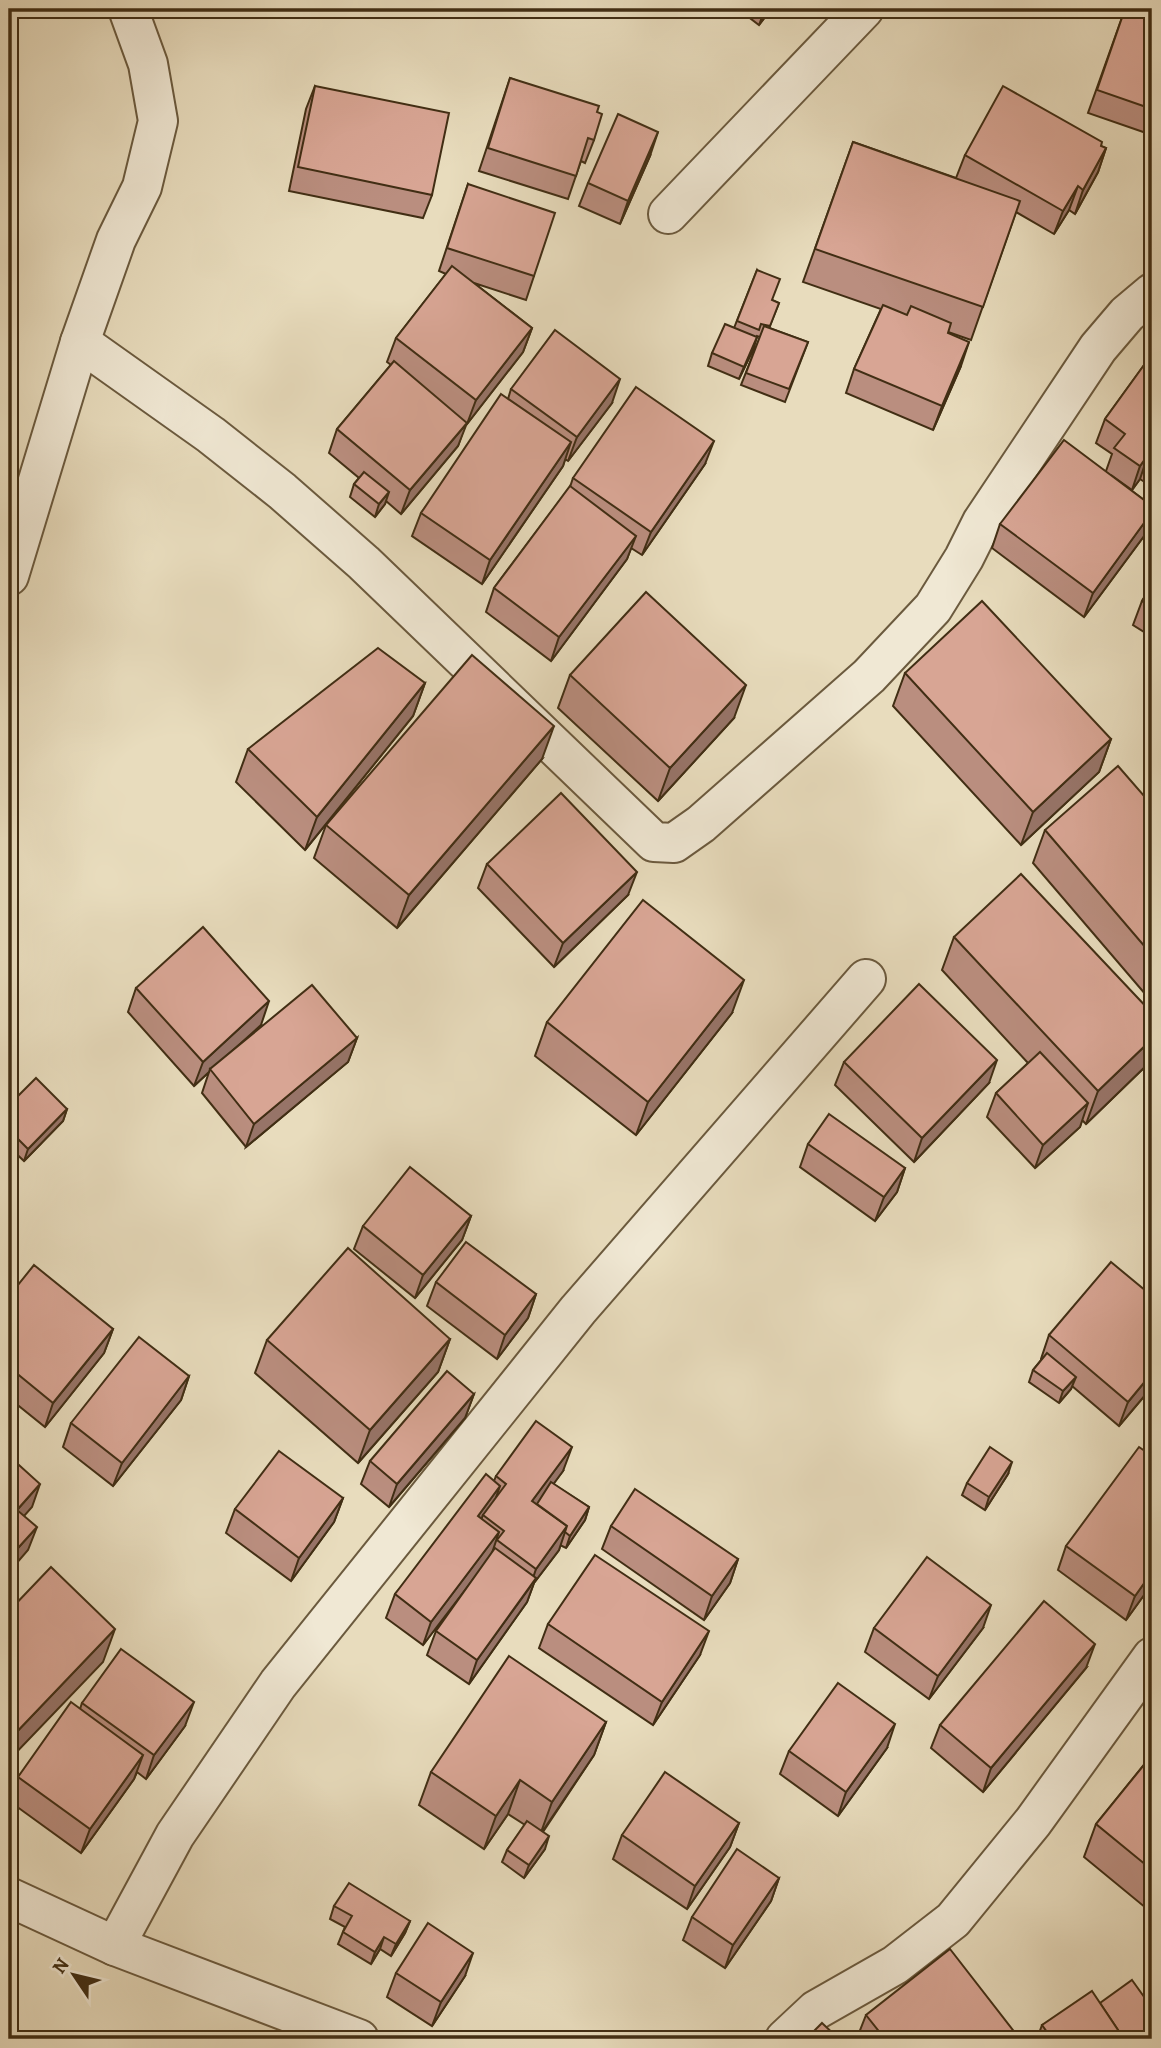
<svg xmlns="http://www.w3.org/2000/svg" width="1161" height="2048" viewBox="0 0 1161 2048" font-family="Alegreya,serif">
	<rect width="100%" height="100%" fill="#e8dcbd"/>
	<filter id="stains"><feTurbulence type="fractalNoise" baseFrequency=".00286" numOctaves="4"/><feColorMatrix values="0 0 0 0 .2 0 0 0 0 .09 0 0 0 0 .02 0 0 0 .5 -.17"/></filter>
	<radialGradient id="worn" r=".72"><stop offset=".6" stop-color="#630" stop-opacity="0"/><stop offset="1" stop-color="#630" stop-opacity=".3"/></radialGradient>
	<g fill="none" stroke-linecap="round" stroke-linejoin="round">
		<!-- minor casing -->
		<g stroke="#6b5a3e" stroke-width="42">
			<g id="minor">
				<polyline points="668,214 864,9"/>
				<polyline points="80,342 211,435 282,491 364,563 654,842 674,843 701,824 869,676 933,608 964,558 982,522 1098,348 1127,314 1152,293"/>
				<polyline points="9,576 80,342 116,240 142,187 158,121 148,64 128,9"/>
				<polyline points="9,1897 115,1946 359,2039"/>
				<polyline points="115,1946 175,1835 278,1684 578,1310 866,979"/>
				<polyline points="785,2039 816,2010 895,1965 953,1920 1033,1822 1152,1657"/>
			</g>
		</g>
		<!-- minor -->
		<use href="#minor" stroke="#f0e8d4" stroke-width="38"/>
	</g>
	<!-- wall -->
	<g fill="#ba8e7f" stroke="#412e14" stroke-width="2">
		<polygon points="738,9 771,9 759,25"/>
		<polygon points="1125,9 1152,9 1152,135 1088,113"/>
		<polygon points="510,78 597,112 594,140 585,163 581,161 568,199 479,171"/>
		<polygon points="315,86 432,195 423,218 289,191 306,109"/>
		<polygon points="853,142 956,178 965,155 1101,146 1106,148 1098,172 1075,214 1069,210 1054,234 1016,212 971,340 948,332 961,366 933,430 846,393 854,369 881,309 803,282"/>
		<polygon points="650,156 620,224 579,206 588,183"/>
		<polygon points="468,184 534,276 526,300 474,283 532,328 523,352 467,424 466,423 458,446 401,514 386,501 385,504 375,517 350,497 354,484 359,478 329,453 337,429 391,365 387,362 396,338 446,274 439,271"/>
		<polygon points="757,270 772,300 779,303 769,328 808,342 785,402 741,385 760,337 757,336 753,350 739,379 708,366 712,353 734,328"/>
		<polygon points="1152,354 1152,487 1140,479 1132,490 1111,475 1152,506 1152,516 1147,532 1084,617 992,548 1000,524 1106,471 1112,454 1096,443 1105,419"/>
		<polygon points="511,389 612,403 568,461 565,459 563,466 482,584 412,536 421,513 508,399"/>
		<polygon points="705,464 642,555 631,548 627,559 551,661 486,612 494,588 570,487 573,478"/>
		<polygon points="1152,585 1152,637 1133,625 1142,601"/>
		<polygon points="905,673 1111,739 1099,772 1021,845 893,706"/>
		<polygon points="570,675 734,718 658,801 558,708"/>
		<polygon points="425,683 413,716 305,850 236,782 248,749"/>
		<polygon points="542,759 397,928 314,858 326,825"/>
		<polygon points="1152,805 1152,1002 1033,863 1045,830"/>
		<polygon points="487,864 628,895 554,967 478,888"/>
		<polygon points="954,937 1152,1013 1152,1060 1086,1124 1082,1120 1080,1127 1035,1168 987,1117 996,1093 1028,1063 942,970"/>
		<polygon points="136,988 261,1025 232,1051 357,1038 348,1062 246,1147 202,1093 209,1072 194,1086 128,1012"/>
		<polygon points="732,1013 636,1135 535,1056 547,1022"/>
		<polygon points="844,1062 989,1083 914,1162 835,1085"/>
		<polygon points="9,1105 67,1109 63,1121 24,1161 9,1147"/>
		<polygon points="808,1144 905,1168 897,1192 875,1221 800,1167"/>
		<polygon points="471,1216 462,1240 415,1298 354,1249 363,1226"/>
		<polygon points="436,1282 536,1294 528,1318 497,1359 427,1306"/>
		<polygon points="9,1296 113,1329 104,1353 45,1427 9,1398"/>
		<polygon points="1049,1335 1152,1387 1119,1426 1072,1386 1071,1389 1059,1403 1029,1382 1033,1370 1041,1360 1041,1359"/>
		<polygon points="450,1339 438,1372 358,1463 255,1373 267,1340"/>
		<polygon points="189,1376 181,1400 113,1486 63,1447 71,1423"/>
		<polygon points="474,1394 465,1418 389,1507 361,1484 370,1461"/>
		<polygon points="1152,1456 1152,1584 1126,1620 1058,1570 1066,1546"/>
		<polygon points="563,1471 553,1484 589,1507 585,1520 566,1548 560,1545 559,1550 534,1583 527,1602 469,1684 427,1655 436,1631 463,1592 423,1645 386,1618 395,1594 494,1481 496,1476"/>
		<polygon points="1008,1474 985,1510 962,1495 967,1483"/>
		<polygon points="343,1498 334,1522 291,1581 226,1533 235,1509"/>
		<polygon points="611,1526 738,1559 730,1583 704,1620 602,1549"/>
		<polygon points="548,1624 700,1655 653,1725 539,1648"/>
		<polygon points="874,1628 983,1628 929,1699 865,1652"/>
		<polygon points="1086,1668 983,1792 931,1748 940,1725"/>
		<polygon points="82,1703 185,1726 146,1779 137,1772 134,1779 81,1853 9,1801 18,1777 80,1709"/>
		<polygon points="606,1722 594,1755 543,1832 545,1849 524,1878 502,1862 507,1850 525,1825 508,1814 484,1849 419,1805 431,1772"/>
		<polygon points="1152,1741 1152,1913 1084,1857 1096,1824 1147,1761 1146,1759"/>
		<polygon points="887,1748 838,1816 780,1774 789,1751"/>
		<polygon points="739,1823 730,1847 687,1909 613,1859 622,1835"/>
		<polygon points="779,1878 771,1901 725,1968 683,1940 692,1917"/>
		<polygon points="334,1906 410,1921 405,1933 391,1956 380,1949 371,1964 338,1944 345,1927 330,1919"/>
		<polygon points="396,1973 465,1976 432,2026 387,1997"/>
		<polygon points="1100,2003 1152,2039 1037,2039 1042,2025"/>
		<polygon points="866,2015 1016,2034 1014,2039 858,2039 857,2038"/>
	</g>
	<!-- shaded-wall -->
	<g fill="#977468" stroke="#412e14" stroke-width="2">
		<polygon points="765,9 771,9 759,25"/>
		<polygon points="658,132 650,156 620,224 628,201"/>
		<polygon points="1106,148 1098,172 1075,214 1083,190"/>
		<polygon points="1078,186 1069,210 1054,234 1063,211"/>
		<polygon points="532,328 523,352 467,424 476,400"/>
		<polygon points="757,337 753,350 739,379 744,367"/>
		<polygon points="969,342 961,366 933,430 942,406"/>
		<polygon points="620,379 612,403 568,461 577,437"/>
		<polygon points="467,423 458,446 401,514 410,490"/>
		<polygon points="714,441 705,464 642,555 651,532"/>
		<polygon points="571,442 563,466 482,584 490,560"/>
		<polygon points="1148,455 1140,479 1132,490 1140,466"/>
		<polygon points="389,492 385,504 375,517 379,504"/>
		<polygon points="1152,512 1152,516 1147,532 1084,617 1093,593"/>
		<polygon points="636,536 627,559 551,661 559,637"/>
		<polygon points="425,683 413,716 305,850 317,817"/>
		<polygon points="746,685 734,718 658,801 670,768"/>
		<polygon points="554,726 542,759 397,928 409,895"/>
		<polygon points="1111,739 1099,772 1021,845 1033,812"/>
		<polygon points="637,872 628,895 554,967 563,943"/>
		<polygon points="744,980 732,1013 636,1135 648,1102"/>
		<polygon points="269,1001 261,1025 211,1070 210,1069 209,1072 194,1086 203,1062"/>
		<polygon points="357,1038 348,1062 246,1147 254,1124"/>
		<polygon points="1152,1039 1152,1060 1086,1124 1098,1091"/>
		<polygon points="997,1060 989,1083 914,1162 922,1138"/>
		<polygon points="1088,1103 1080,1127 1035,1168 1043,1145"/>
		<polygon points="67,1109 63,1121 24,1161 28,1149"/>
		<polygon points="905,1168 897,1192 875,1221 884,1197"/>
		<polygon points="471,1216 462,1240 415,1298 423,1275"/>
		<polygon points="536,1294 528,1318 497,1359 505,1335"/>
		<polygon points="113,1329 104,1353 45,1427 53,1403"/>
		<polygon points="450,1339 438,1372 358,1463 370,1430"/>
		<polygon points="1152,1373 1152,1387 1119,1426 1128,1402"/>
		<polygon points="189,1376 181,1400 113,1486 122,1463"/>
		<polygon points="1076,1377 1071,1389 1059,1403 1063,1391"/>
		<polygon points="474,1394 465,1418 389,1507 397,1484"/>
		<polygon points="572,1447 563,1471 533,1512 532,1501"/>
		<polygon points="1012,1462 1008,1474 985,1510 989,1497"/>
		<polygon points="40,1484 32,1507 9,1533 17,1510"/>
		<polygon points="500,1486 492,1509 483,1515 478,1528 478,1516"/>
		<polygon points="343,1498 334,1522 291,1581 299,1558"/>
		<polygon points="589,1507 585,1520 566,1548 570,1536"/>
		<polygon points="567,1526 559,1550 534,1583 527,1602 469,1684 477,1660 530,1587 536,1569"/>
		<polygon points="37,1527 28,1550 9,1572 9,1558"/>
		<polygon points="499,1532 491,1556 423,1645 431,1622"/>
		<polygon points="738,1559 730,1583 704,1620 712,1596"/>
		<polygon points="1152,1572 1152,1584 1126,1620 1135,1596"/>
		<polygon points="991,1605 983,1628 929,1699 938,1676"/>
		<polygon points="115,1629 103,1662 9,1760 9,1740"/>
		<polygon points="709,1631 700,1655 653,1725 662,1702"/>
		<polygon points="1095,1644 1086,1668 983,1792 991,1768"/>
		<polygon points="194,1702 185,1726 146,1779 154,1755"/>
		<polygon points="606,1722 594,1755 540,1835 552,1802"/>
		<polygon points="895,1724 887,1748 838,1816 846,1792"/>
		<polygon points="143,1755 134,1779 81,1853 90,1829"/>
		<polygon points="520,1780 508,1814 484,1849 496,1816"/>
		<polygon points="739,1823 730,1847 687,1909 695,1886"/>
		<polygon points="549,1836 545,1849 524,1878 529,1865"/>
		<polygon points="779,1878 771,1901 725,1968 733,1945"/>
		<polygon points="410,1921 405,1933 391,1956 396,1944"/>
		<polygon points="384,1937 380,1949 371,1964 375,1952"/>
		<polygon points="473,1953 465,1976 432,2026 441,2002"/>
		<polygon points="1152,2032 1152,2039 1142,2039"/>
	</g>
	<!-- building -->
	<g fill="#d8a594" stroke="#412e14" stroke-width="2">
		<polygon points="1125,9 1152,9 1152,109 1097,90"/>
		<polygon points="510,78 599,106 597,112 602,114 594,140 588,138 576,176 488,148"/>
		<polygon points="315,86 449,113 432,195 298,167"/>
		<polygon points="1003,86 1102,142 1101,146 1106,148 1083,190 1078,186 1063,211 965,155"/>
		<polygon points="618,114 658,132 628,201 588,183"/>
		<polygon points="853,142 1020,201 983,307 815,249"/>
		<polygon points="468,184 555,213 534,276 447,248"/>
		<polygon points="452,266 532,328 476,400 396,338"/>
		<polygon points="757,270 780,279 772,300 779,303 770,326 761,324 759,330 737,321"/>
		<polygon points="883,305 907,315 911,306 951,323 948,333 969,342 942,406 854,369"/>
		<polygon points="725,324 757,337 744,367 712,353"/>
		<polygon points="764,326 808,342 789,389 746,373"/>
		<polygon points="555,330 620,379 577,437 511,389"/>
		<polygon points="1152,354 1152,458 1148,455 1140,466 1114,448 1125,434 1105,419"/>
		<polygon points="394,361 467,423 410,490 337,429"/>
		<polygon points="636,387 714,441 651,532 573,478"/>
		<polygon points="501,394 571,442 490,560 421,513"/>
		<polygon points="1064,440 1152,506 1152,512 1093,593 1000,524"/>
		<polygon points="364,472 389,492 379,504 354,484"/>
		<polygon points="570,486 636,536 559,637 494,588"/>
		<polygon points="1152,585 1152,608 1142,601"/>
		<polygon points="646,592 746,685 670,768 570,675"/>
		<polygon points="982,601 1111,739 1033,812 905,673"/>
		<polygon points="378,648 425,683 317,817 248,749"/>
		<polygon points="472,655 554,726 409,895 326,825"/>
		<polygon points="1118,766 1152,805 1152,955 1045,830"/>
		<polygon points="561,793 637,872 563,943 487,864"/>
		<polygon points="1021,874 1152,1013 1152,1039 1098,1091 954,937"/>
		<polygon points="643,900 744,980 648,1102 547,1022"/>
		<polygon points="203,927 269,1001 203,1062 136,988"/>
		<polygon points="919,984 997,1060 922,1138 844,1062"/>
		<polygon points="312,985 357,1038 254,1124 210,1069"/>
		<polygon points="1040,1052 1088,1103 1043,1145 996,1093"/>
		<polygon points="36,1078 67,1109 28,1149 9,1130 9,1105"/>
		<polygon points="829,1114 905,1168 884,1197 808,1144"/>
		<polygon points="410,1167 471,1216 423,1275 363,1226"/>
		<polygon points="466,1242 536,1294 505,1335 436,1282"/>
		<polygon points="348,1248 450,1339 370,1430 267,1340"/>
		<polygon points="1111,1262 1152,1296 1152,1373 1128,1402 1049,1335"/>
		<polygon points="34,1265 113,1329 53,1403 9,1367 9,1296"/>
		<polygon points="139,1337 189,1376 122,1463 71,1423"/>
		<polygon points="1047,1353 1076,1377 1063,1391 1033,1370"/>
		<polygon points="447,1371 474,1394 397,1484 370,1461"/>
		<polygon points="536,1421 572,1447 532,1501 567,1526 536,1569 497,1540 504,1531 483,1515 506,1484 496,1476"/>
		<polygon points="990,1447 1012,1462 989,1497 967,1483"/>
		<polygon points="1139,1447 1152,1456 1152,1572 1135,1596 1066,1546"/>
		<polygon points="279,1451 343,1498 299,1558 235,1509"/>
		<polygon points="9,1456 40,1484 17,1510 37,1527 9,1558"/>
		<polygon points="486,1474 500,1486 478,1516 499,1532 431,1622 395,1594"/>
		<polygon points="551,1482 589,1507 570,1536 565,1532 567,1526 537,1504"/>
		<polygon points="635,1489 738,1559 712,1596 611,1526"/>
		<polygon points="495,1548 536,1578 477,1660 436,1631"/>
		<polygon points="595,1555 709,1631 662,1702 548,1624"/>
		<polygon points="927,1557 991,1605 938,1676 874,1628"/>
		<polygon points="51,1567 115,1629 9,1740 9,1611"/>
		<polygon points="1044,1601 1095,1644 991,1768 940,1725"/>
		<polygon points="121,1649 194,1702 154,1755 82,1703"/>
		<polygon points="509,1656 606,1722 552,1802 520,1780 496,1816 431,1772"/>
		<polygon points="838,1683 895,1724 846,1792 789,1751"/>
		<polygon points="71,1702 143,1755 90,1829 18,1777"/>
		<polygon points="1152,1755 1152,1870 1096,1824"/>
		<polygon points="665,1772 739,1823 695,1886 622,1835"/>
		<polygon points="527,1821 549,1836 529,1865 507,1850"/>
		<polygon points="737,1849 779,1878 733,1945 692,1917"/>
		<polygon points="349,1883 410,1921 396,1944 384,1937 375,1952 343,1932 352,1916 334,1906"/>
		<polygon points="428,1923 473,1953 441,2002 396,1973"/>
		<polygon points="950,1949 1016,2034 1009,2039 885,2039 866,2015"/>
		<polygon points="1132,1980 1152,2008 1152,2032 1142,2039 1124,2039 1100,2003"/>
		<polygon points="1092,1991 1124,2039 1052,2039 1042,2025"/>
		<polygon points="822,2023 839,2039 806,2039"/>
	</g>
	<!-- margin -->
	<rect width="1161" height="2048" fill="none" stroke="#e8dcbd" stroke-width="35"/>
	<rect x="10" y="10" width="1140" height="2027" fill="none" stroke="#412e14" stroke-width="3.5"/>
	<rect x="18" y="18" width="1126" height="2013" fill="none" stroke="#412e14" stroke-width="2"/>
	<!-- north arrow -->
	<g transform="translate(74 1975) rotate(305)" stroke="#f0e8d4" stroke-width="5" paint-order="stroke">
	<path d="M0-5L12 26L0 18L-12 26Z" fill="#412e14"/>
	<text y="-10" font-size="19" font-weight="bold" text-anchor="middle" fill="#412e14">N</text>
	</g>
	<rect width="100%" height="100%" filter="url(#stains)"/>
	<rect width="100%" height="100%" fill="url(#worn)"/>
</svg>
